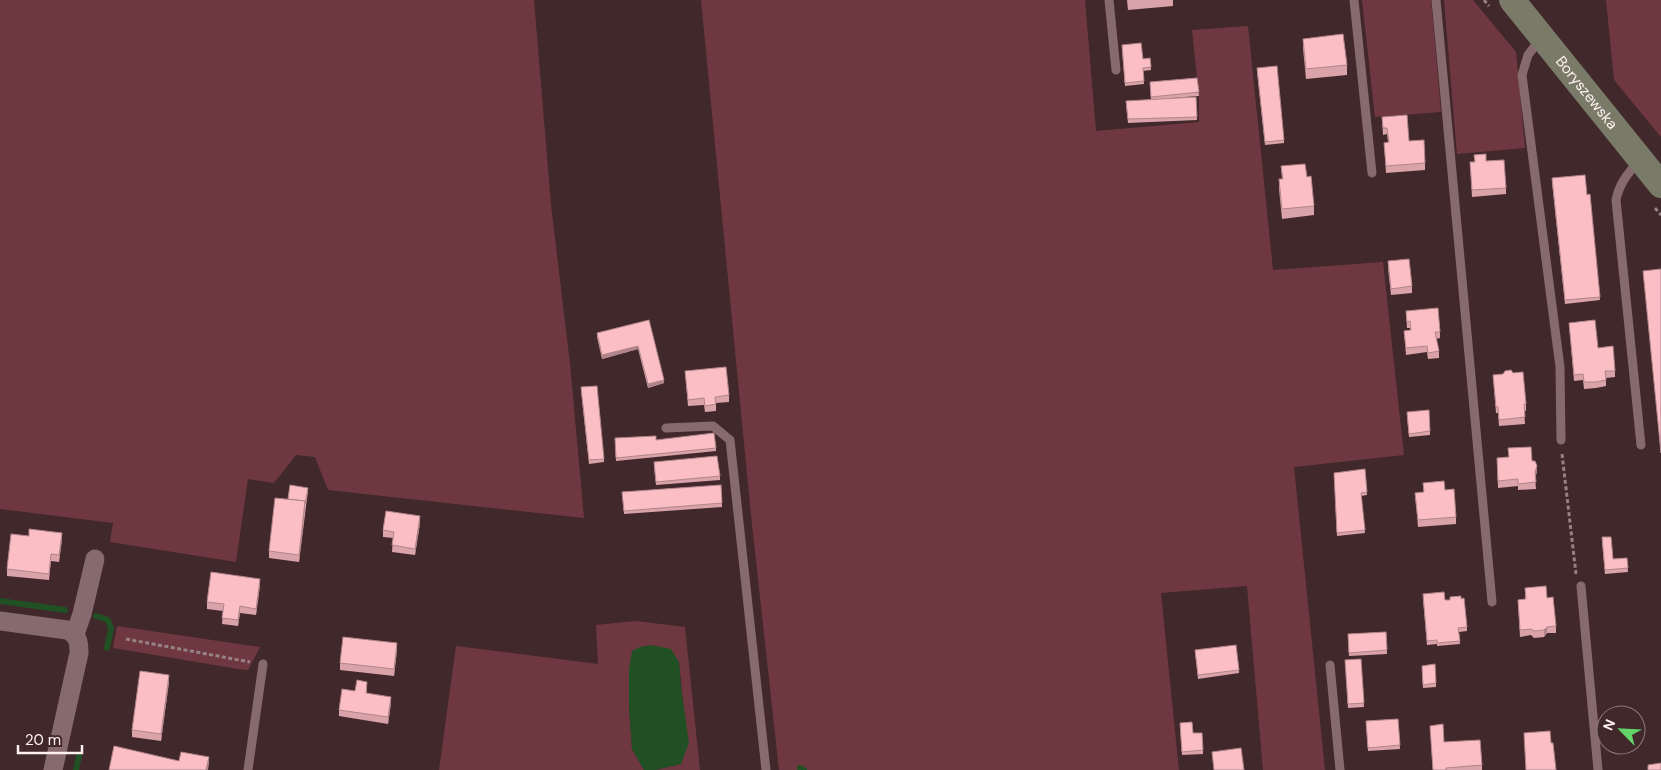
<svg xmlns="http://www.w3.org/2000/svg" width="1661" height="770" viewBox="0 0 1661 770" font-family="'DM Sans',sans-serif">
	<rect width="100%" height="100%" fill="#41282b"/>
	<!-- green -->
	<g fill="#6f3841">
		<polygon points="0,0 534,0 551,205 570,364 584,518 328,490 315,457 296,455 274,483 248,479 236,562 110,542 113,523 0,509"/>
		<polygon points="701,0 1085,0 1096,131 1199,122 1199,96 1192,30 1248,26 1273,270 1383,262 1404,455 1294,467 1325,770 1263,770 1247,586 1161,593 1179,770 779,770 751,515"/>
		<polygon points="1362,0 1431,0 1441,112 1375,117"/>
		<polygon points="1444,0 1473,0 1516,52 1525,148 1457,154"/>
		<polygon points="1606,0 1661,0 1661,137 1614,80"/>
		<polygon points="636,621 685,627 700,770 655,770 681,764 684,711 679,662 629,669 629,707 632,749 644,770 439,770 456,646 598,664 596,625"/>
		<polygon points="117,626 260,647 248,670 238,669 113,648"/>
	</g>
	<!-- water -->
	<polygon fill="#205023" points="651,645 671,649 679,662 681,688 689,743 681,764 655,770 644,770 632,749 629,707 629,669 632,651 640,647"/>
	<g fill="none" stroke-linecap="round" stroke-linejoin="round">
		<!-- stream -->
		<g stroke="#205023" stroke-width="6">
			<polyline points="0,601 65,610"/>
			<polyline points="96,616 108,620 111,629 107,648"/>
			<polyline points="800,768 804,770"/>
			<polyline points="76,770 79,756"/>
		</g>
		<!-- path -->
		<g stroke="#968285" stroke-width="3" stroke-dasharray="4 2.5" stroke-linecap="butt">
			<polyline points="1484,0 1489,6"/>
			<polyline points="1655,208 1661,215"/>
			<polyline points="1562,454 1576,574"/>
			<polyline points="126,639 250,662"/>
		</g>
		<!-- service -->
		<g stroke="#876a6d" stroke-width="9">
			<polyline points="1109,0 1116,70"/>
			<polyline points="1354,0 1372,173"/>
			<polyline points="1436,0 1492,602"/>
			<polyline points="1541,38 1528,55 1522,75 1560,367 1561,440"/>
			<path d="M1639,161c-11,12 -20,23 -23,39l25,245"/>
			<polyline points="666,428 713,426 730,440 766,770"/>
			<polyline points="1581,586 1598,770"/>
			<polyline points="1330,665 1340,770"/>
			<polyline points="248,770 263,664"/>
		</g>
		<!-- minor -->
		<g stroke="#876a6d" stroke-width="19">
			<path d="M0,621l67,9c11,6 12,11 12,23l-26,117"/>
			<polyline points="75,634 82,614 95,559"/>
		</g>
		<!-- secondary -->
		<path stroke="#797a68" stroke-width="26" id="s1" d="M1512,0l149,185"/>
	</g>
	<!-- wall -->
	<g fill="#d9a3a9">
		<polygon points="1127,0 1173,0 1173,6 1128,10"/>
		<polygon points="1303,39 1347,65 1347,75 1306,79 1303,48"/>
		<polygon points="1122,48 1143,59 1150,58 1151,70 1143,71 1144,84 1125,86"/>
		<polygon points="1257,71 1284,140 1284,143 1265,145"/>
		<polygon points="1197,78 1199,96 1171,98 1196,97 1197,120 1128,123 1126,104 1151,100 1150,82"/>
		<polygon points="1382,117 1409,141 1425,163 1425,170 1386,173 1384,143 1388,142 1387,134 1383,135"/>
		<polygon points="1486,161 1506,188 1506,194 1472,197 1470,162"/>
		<polygon points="1281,166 1307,177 1314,206 1314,215 1282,219 1279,189 1279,179 1282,179"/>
		<polygon points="1552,182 1587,195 1600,300 1565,304"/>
		<polygon points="1388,261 1412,286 1412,293 1391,295 1388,268"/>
		<polygon points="1406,311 1440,332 1440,338 1436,339 1439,351 1439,358 1428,359 1427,352 1406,355 1404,331 1410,330 1410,328 1407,328"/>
		<polygon points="649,320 664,383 648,388 638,349 602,359 597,337 597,333"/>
		<polygon points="1569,323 1598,348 1615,371 1615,377 1606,378 1606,386 1596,388 1584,389 1583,380 1574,381"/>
		<polygon points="685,371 729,395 729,402 716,403 716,411 705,412 704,405 688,406"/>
		<polygon points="1493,375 1526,404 1526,411 1524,411 1525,424 1499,426 1498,413 1496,413"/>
		<polygon points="581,390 604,459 604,462 589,464"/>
		<polygon points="1407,416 1430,431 1430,435 1409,437"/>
		<polygon points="615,438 656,440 716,448 716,451 616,461"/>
		<polygon points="1508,448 1532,461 1537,472 1535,477 1536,489 1518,490 1518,486 1498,488 1497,458 1509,457"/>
		<polygon points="654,465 720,476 720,480 656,485"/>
		<polygon points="1334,473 1367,492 1367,495 1361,496 1365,533 1337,536"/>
		<polygon points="1423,483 1445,490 1456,517 1456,524 1418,527 1415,493 1424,492"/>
		<polygon points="721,485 722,507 624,514 622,492"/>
		<polygon points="308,491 299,562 269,558 269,551 288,499"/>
		<polygon points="420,523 415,555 392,552 393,538 383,537 383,530"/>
		<polygon points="62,539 59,562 51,561 49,580 7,576 7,569"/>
		<polygon points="1602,541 1613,559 1627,558 1628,572 1605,574"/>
		<polygon points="260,585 256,615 240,613 238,626 222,624 223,611 207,609 207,602"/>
		<polygon points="1525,588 1547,598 1556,626 1556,633 1547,633 1544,637 1534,638 1531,635 1520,637 1518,600 1525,599"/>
		<polygon points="1423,598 1445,600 1467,627 1467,631 1459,632 1460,644 1437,646 1437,644 1427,645"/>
		<polygon points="1386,632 1387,654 1349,656 1348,634"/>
		<polygon points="397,650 394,676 340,670 340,663"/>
		<polygon points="1195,650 1239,670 1239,673 1198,679"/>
		<polygon points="1361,659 1364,707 1348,708 1345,660"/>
		<polygon points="1422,669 1436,683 1436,687 1423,688"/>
		<polygon points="169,682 161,741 132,737 132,730"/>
		<polygon points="367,688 367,693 391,703 388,724 339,716 339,710 355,691"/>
		<polygon points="1398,719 1400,749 1368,751 1366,721"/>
		<polygon points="1430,726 1444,742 1482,765 1482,770 1433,770"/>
		<polygon points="1180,727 1193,733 1203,750 1203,754 1182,755"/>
	</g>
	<!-- shaded-wall -->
	<g fill="#b0858a">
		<polygon points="638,346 638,349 602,359 602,355"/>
		<polygon points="664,380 664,383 648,388 648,384"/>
		<polygon points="1537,466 1537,472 1535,478 1535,472"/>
		<polygon points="305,501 305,507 299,562 299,555"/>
		<polygon points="420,516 420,523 415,555 415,549"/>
		<polygon points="62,533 62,539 59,562 59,555"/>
		<polygon points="260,579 260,585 256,615 256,609"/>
		<polygon points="240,606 240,613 238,626 238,620"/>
		<polygon points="1547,627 1547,633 1544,637 1544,630"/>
		<polygon points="397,643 397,650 394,676 394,669"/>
		<polygon points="169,675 169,682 161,741 161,734"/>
		<polygon points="391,697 391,703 388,724 388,717"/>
		<polygon points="209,757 209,764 208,770 206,770"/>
	</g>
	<!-- building -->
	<g fill="#fcbec5" stroke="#b0858a">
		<polygon points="1343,34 1347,65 1306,69 1303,39"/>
		<polygon points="1141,43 1143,59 1150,58 1151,67 1143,68 1144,81 1125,83 1122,45"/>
		<polygon points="1277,66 1284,140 1265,142 1257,68"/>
		<polygon points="1197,78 1199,92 1151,97 1150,82"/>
		<polygon points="1196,97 1197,117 1128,119 1126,101"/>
		<polygon points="1407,115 1409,141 1424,140 1425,163 1386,166 1384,143 1389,142 1387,128 1383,128 1382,117"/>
		<polygon points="1486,154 1486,161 1504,160 1506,188 1472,190 1470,162 1475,162 1474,155"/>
		<polygon points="1305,164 1307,177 1311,176 1314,206 1282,209 1279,179 1283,179 1281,166"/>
		<polygon points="1585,175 1587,195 1590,194 1600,297 1565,300 1552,178"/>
		<polygon points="1409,259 1412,286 1391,289 1388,261"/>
		<polygon points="1661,269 1661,453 1643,271"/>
		<polygon points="1438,308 1440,332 1435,332 1439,351 1428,353 1427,346 1406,348 1404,331 1411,330 1410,321 1407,322 1406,311"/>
		<polygon points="649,320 664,380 648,384 638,346 602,355 597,333"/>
		<polygon points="1595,320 1598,348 1613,346 1615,371 1605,371 1606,380 1596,382 1584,382 1583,374 1574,375 1569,323"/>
		<polygon points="726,367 729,395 715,397 716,404 705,406 704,398 688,400 685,371"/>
		<polygon points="1511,370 1513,373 1523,372 1526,404 1524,404 1525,417 1499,420 1498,407 1496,407 1493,375 1503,374 1505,371"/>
		<polygon points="597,386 604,459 589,460 581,387"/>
		<polygon points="1429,410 1430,431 1409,434 1407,412"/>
		<polygon points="714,433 716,448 616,458 615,438 656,436 656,440"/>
		<polygon points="1531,447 1532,461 1535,461 1537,466 1535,472 1536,482 1518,484 1518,479 1498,481 1497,458 1509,457 1508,448"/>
		<polygon points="717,456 720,476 656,482 654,462"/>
		<polygon points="1365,469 1367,492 1361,493 1365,530 1337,533 1334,473"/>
		<polygon points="1444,481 1445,490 1454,489 1456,517 1418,520 1415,493 1424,492 1423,483"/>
		<polygon points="290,485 308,488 305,504 305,501 288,499"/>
		<polygon points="721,485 722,503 624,511 622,492"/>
		<polygon points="275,498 305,501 299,555 269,551"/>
		<polygon points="386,511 420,516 415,549 392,545 394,532 383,530"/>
		<polygon points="29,529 62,533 59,555 51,554 49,574 7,569 11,534 29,536"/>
		<polygon points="1602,537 1611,537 1613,559 1627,558 1628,568 1605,570"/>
		<polygon points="211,572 260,579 256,609 240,606 238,620 222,618 224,604 207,602"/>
		<polygon points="1546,586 1547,598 1553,597 1556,626 1547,627 1544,630 1534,631 1531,629 1520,630 1518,600 1526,599 1525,588"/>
		<polygon points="1444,592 1445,600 1450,600 1450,597 1461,596 1461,599 1464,598 1467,627 1458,628 1460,641 1437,643 1437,640 1427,641 1423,594"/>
		<polygon points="1386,632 1387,650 1349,653 1348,634"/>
		<polygon points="343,637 397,643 394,669 340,663"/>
		<polygon points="1236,645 1239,670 1198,675 1195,650"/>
		<polygon points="1361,659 1364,703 1348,704 1345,660"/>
		<polygon points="1435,664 1436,683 1423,685 1422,666"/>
		<polygon points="140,671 169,675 161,734 132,730"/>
		<polygon points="357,680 367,682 366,693 391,697 388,717 339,710 342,689 355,691"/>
		<polygon points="1398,719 1400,745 1368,748 1366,721"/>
		<polygon points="1192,722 1193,733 1202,733 1203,750 1182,752 1180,723"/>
		<polygon points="1443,724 1444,742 1480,740 1482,765 1446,768 1446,770 1433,770 1430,726"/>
		<polygon points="1550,731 1551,743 1553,743 1556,770 1526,770 1524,733"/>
		<polygon points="114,746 179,761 181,752 209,757 206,770 109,770"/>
		<polygon points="1241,748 1244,770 1214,770 1212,752"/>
		<polygon points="1661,763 1661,770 1648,770 1648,765"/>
	</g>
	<g text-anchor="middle" stroke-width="5" stroke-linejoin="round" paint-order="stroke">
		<!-- street labels -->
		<g font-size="15" fill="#fef0f1" stroke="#41282b">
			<text dy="5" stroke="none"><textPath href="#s1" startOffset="119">Boryszewska</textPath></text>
		</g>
	</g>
	<!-- north arrow -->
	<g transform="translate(1621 730) rotate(294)"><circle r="24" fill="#41282b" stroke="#8d787a"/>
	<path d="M0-4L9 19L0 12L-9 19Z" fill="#62d469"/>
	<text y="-8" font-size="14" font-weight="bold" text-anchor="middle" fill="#fef0f1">N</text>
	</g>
	<!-- scale -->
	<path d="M18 745v8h64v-8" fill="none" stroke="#fef0f1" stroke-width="2.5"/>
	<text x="25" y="745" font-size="15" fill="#fef0f1" stroke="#41282b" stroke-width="4" paint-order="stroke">20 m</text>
</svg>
